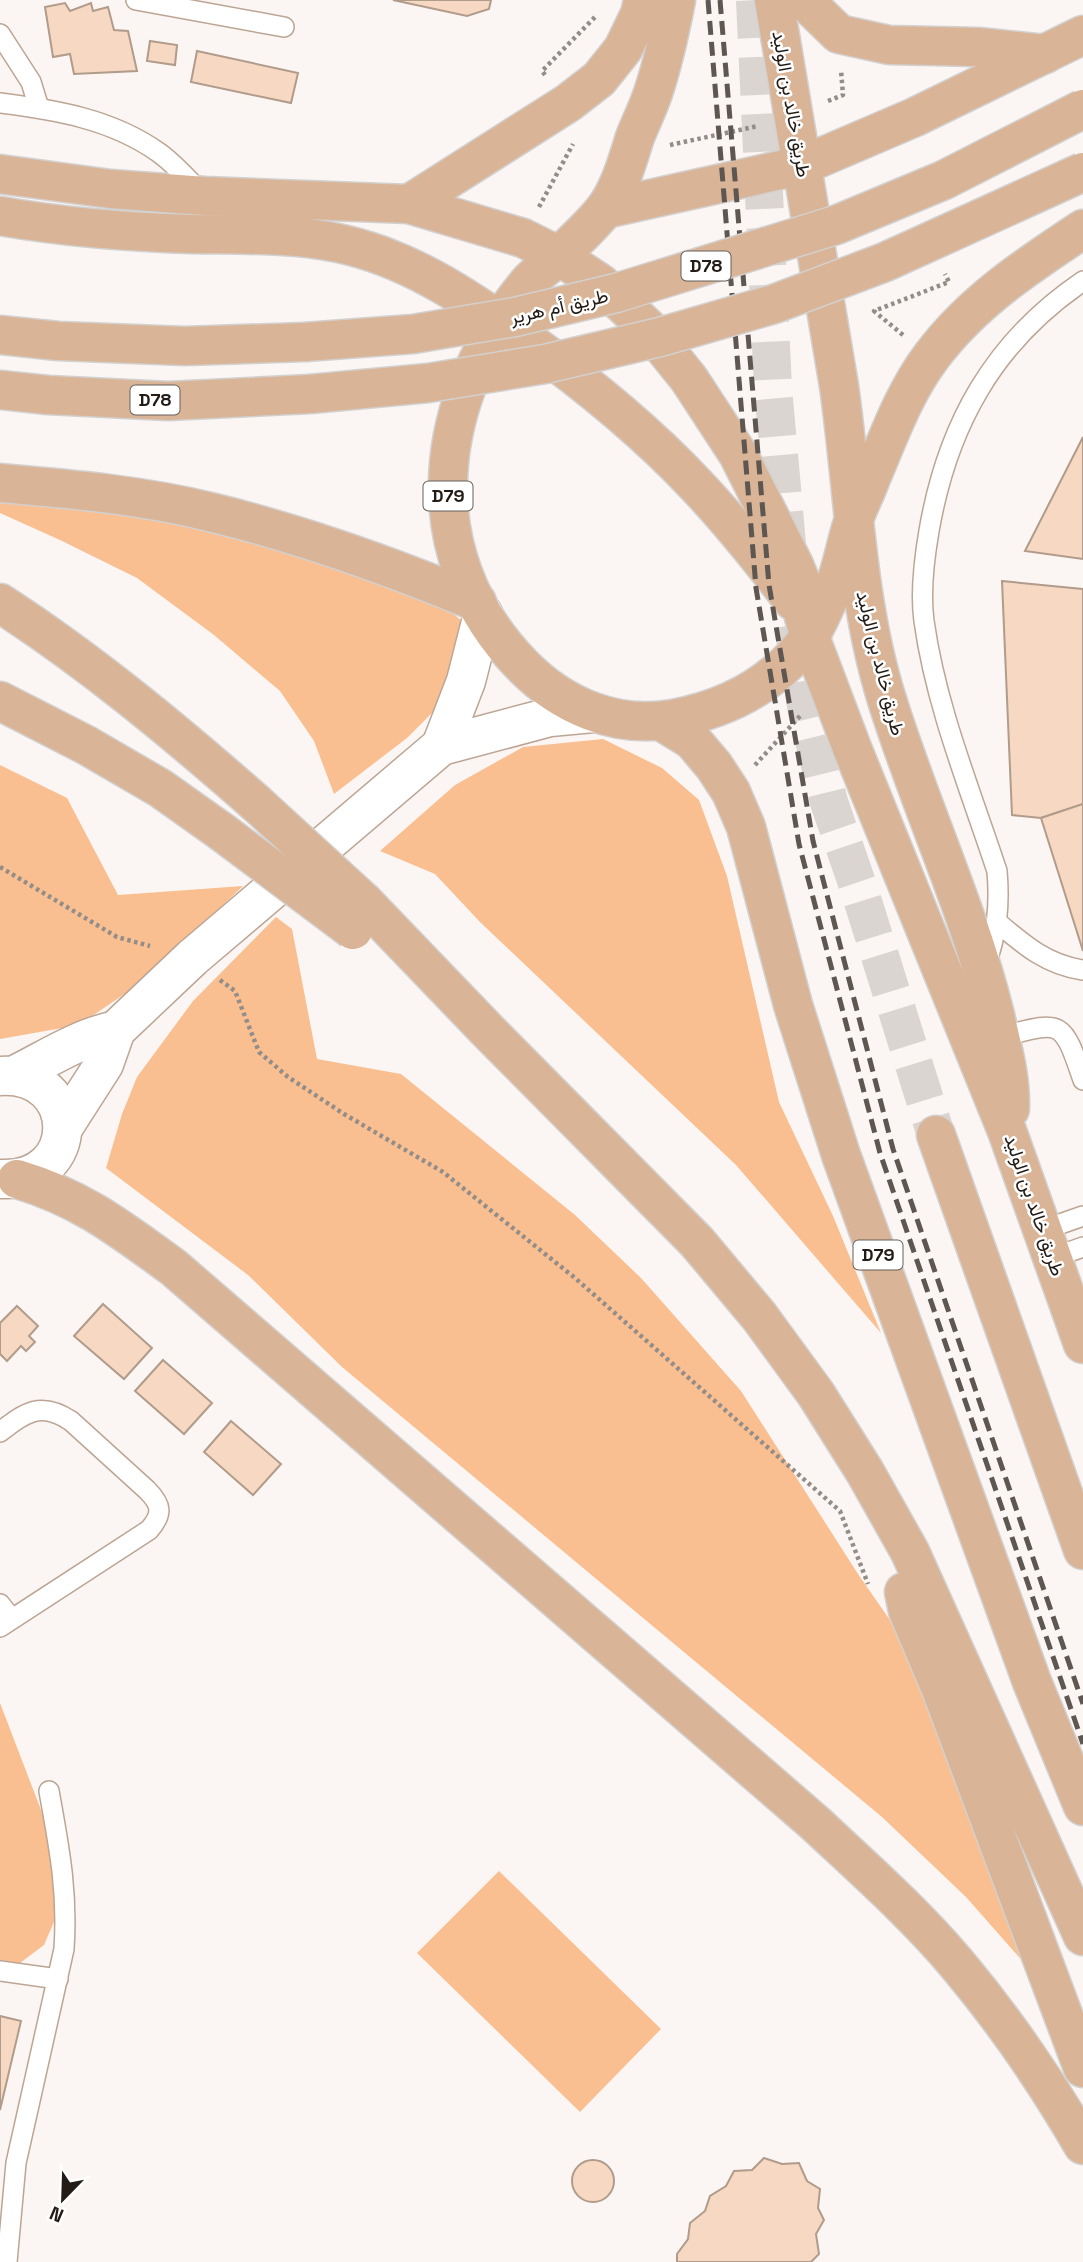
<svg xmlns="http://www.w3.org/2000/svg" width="1083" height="2262" viewBox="0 0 1083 2262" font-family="'Space Grotesk',Vazirmatn,sans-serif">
	<rect width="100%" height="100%" fill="#fbf6f3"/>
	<!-- green -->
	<g fill="#f9bf91">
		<polygon points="0,502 196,518 427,590 465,624 451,694 407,738 334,794 314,741 280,691 214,635 137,578 60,540 0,513"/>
		<polygon points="603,739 662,768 699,800 727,876 779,1102 833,1216 881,1333 736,1165 480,922 435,874 380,851 455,785 523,747"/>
		<polygon points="0,765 67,798 118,895 243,886 139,984 79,1025 0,1039"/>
		<polygon points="276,917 292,929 317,1059 401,1074 575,1215 641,1278 741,1391 858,1574 928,1675 1033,1973 966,1897 882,1817 342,1367 248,1275 106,1168 122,1114 137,1077 193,1001"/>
		<polygon points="0,1703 51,1836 60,1908 44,1945 20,1963 0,1960"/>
		<polygon points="499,1871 661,2029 580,2112 417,1953"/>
	</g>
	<!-- building -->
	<g fill="#f7d8c2" stroke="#b19b8a" stroke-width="2">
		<polygon points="393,0 491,0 489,9 467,16"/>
		<polygon points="65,3 70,11 91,3 93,11 108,7 114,30 128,31 137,71 74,74 70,54 53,57 45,7"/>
		<polygon points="150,41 177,45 175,65 147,61"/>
		<polygon points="197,51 298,73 291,103 191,82"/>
		<polygon points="1083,437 1083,559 1025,551"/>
		<polygon points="1002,581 1083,589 1083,804 1041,818 1012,815"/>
		<polygon points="1083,804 1083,951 1041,818"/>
		<polygon points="103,1304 152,1348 124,1379 74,1336"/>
		<polygon points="17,1306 38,1326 29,1336 35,1342 26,1351 21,1346 7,1361 0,1354 0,1323"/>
		<polygon points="163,1360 212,1403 184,1434 135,1391"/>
		<polygon points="231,1421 281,1464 253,1495 204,1452"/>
		<polygon points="0,2016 21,2021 0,2110"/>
		<polygon points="764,2158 782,2164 799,2163 807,2181 820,2189 818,2208 824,2220 816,2234 819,2254 811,2262 677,2262 677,2254 688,2239 690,2223 705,2211 710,2196 726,2186 734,2171 752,2170"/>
		<circle cx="593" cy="2181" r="21"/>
	</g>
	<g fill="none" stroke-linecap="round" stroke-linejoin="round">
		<!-- primary-tunnel -->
		<g stroke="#dbd5d2" stroke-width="38" stroke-dasharray="38 19" stroke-linecap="butt">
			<polyline points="755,0 773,388 788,555"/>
			<polyline points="793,625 807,712 829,802 859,889 936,1135"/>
		</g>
		<!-- service casing -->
		<g stroke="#bca594" stroke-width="22">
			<g id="service">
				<polyline points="136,0 284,27"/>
				<polyline points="0,34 31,82 39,108"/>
				<path d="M0,103c56,7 111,16 158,49 16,11 30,28 44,41"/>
				<path d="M997,922c27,23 50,43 86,48"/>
				<path d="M985,967c12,-33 15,-62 12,-96 -27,-82 -61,-164 -73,-250 -4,-29 0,-61 5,-90 18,-105 64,-189 154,-250"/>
				<path d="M1000,1037c62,-16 62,-19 83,43"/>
				<polyline points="1043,1230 1083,1216"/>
				<polyline points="1052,1258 1083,1247"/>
				<path d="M0,1432c26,-20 41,-31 71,-11l76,69c15,15 16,24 2,40l-149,97"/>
				<polyline points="0,1604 12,1619"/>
				<polyline points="0,1971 58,1979"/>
				<path d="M7,2262l9,-99 48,-214c4,-58 -5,-102 -15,-158"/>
			</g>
		</g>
		<!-- tertiary casing -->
		<g stroke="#bca594" stroke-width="41">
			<g id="tertiary">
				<polyline points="441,746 466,681 483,614"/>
				<path d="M15,1075c34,-17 64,-37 101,-45"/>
				<path d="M0,1076c82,-5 84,107 0,103"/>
				<polyline points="63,1128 104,1064 116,1030 192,958 441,746 550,717 593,713"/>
			</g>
		</g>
		<!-- primary casing -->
		<g stroke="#d3d1d0" stroke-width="41">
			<g id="primary">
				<path d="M676,0c-6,31 -13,63 -23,93 -5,15 -12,29 -18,44 -8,25 -15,52 -31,73 -13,16 -30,32 -45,46 -10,9 -21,16 -30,26 -96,114 -117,270 -7,383 40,41 94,64 151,54 53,-10 101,-34 134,-79 11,-14 24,-47 31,-64 6,-18 9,-37 15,-54 5,-15 13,-30 18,-44 18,-42 33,-85 60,-121 41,-55 96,-91 152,-128"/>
				<path d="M774,0l65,386c15,105 16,212 48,314 33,106 81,207 108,315 7,32 16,61 15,94"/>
				<polyline points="804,0 839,34 889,45 978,47 1045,54"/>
				<polyline points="0,174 111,189 205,196 409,204 523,238 559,256 600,283 648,328 689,379 738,454 794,565 801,582 804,599 804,617 810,637 852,748 1007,1131 1083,1344"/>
				<polyline points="409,204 568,103 599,79 623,49 640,14 643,0"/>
				<polyline points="605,209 803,165 915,117 1083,35"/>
				<path d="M0,216c63,11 126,16 190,18 49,1 100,-1 148,9 68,14 127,53 183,93 63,45 124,94 177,151 34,36 65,75 95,114"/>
				<polyline points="0,335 58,341 185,346 305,342"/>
				<polyline points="0,390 48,395 168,401 310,394"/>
				<path d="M0,483c70,6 141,12 210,29 91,22 180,54 267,90"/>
				<path d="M0,603c91,59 174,128 256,200"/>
				<polyline points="0,701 86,745 160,788 222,832"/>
				<polyline points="661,721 692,740 714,766 731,792 746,827 793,1005 841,1155 1032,1682 1083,1806"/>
				<polyline points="363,901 486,1029 697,1242 759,1316 816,1394 865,1472 910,1552 1083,1936"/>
				<polyline points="936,1135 1083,1550"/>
				<path d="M17,1179c66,20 102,49 156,88l643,557c48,45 99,90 141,140 48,57 89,117 126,181"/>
				<polyline points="904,1592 908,1611 941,1689 1083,2068"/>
			</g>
		</g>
		<!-- path -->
		<g stroke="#938d89" stroke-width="4.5" stroke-dasharray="3.5 3.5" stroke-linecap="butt">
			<polyline points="545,75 542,71 596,16"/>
			<polyline points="828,101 843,95 841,70"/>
			<polyline points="670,145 758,126"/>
			<polyline points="539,207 573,144"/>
			<polyline points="903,335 874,311 949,282 945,274"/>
			<polyline points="755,765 801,715"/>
			<polyline points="0,867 117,937 150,946"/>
			<polyline points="220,980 235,991 259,1052 288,1077 344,1114 443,1172 575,1278 840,1511 868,1584"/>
		</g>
		<!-- service -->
		<use href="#service" stroke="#fff" stroke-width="19"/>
		<!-- tertiary -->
		<use href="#tertiary" stroke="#fff" stroke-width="38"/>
		<!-- primary -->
		<use href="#primary" stroke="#d9b496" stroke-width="38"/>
		<!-- rail -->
		<g stroke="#5d5651" stroke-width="5" stroke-dasharray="14 7" stroke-linecap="butt">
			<polyline points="708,0 756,588 799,844 880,1153 1083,1744"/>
			<polyline points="720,0 769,585 813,841 893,1149 1083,1704"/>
		</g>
		<!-- primary-bridge casing -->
		<g stroke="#d3d1d0" stroke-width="41" stroke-linecap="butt">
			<g id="primary-bridge">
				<polyline points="305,342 413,334 515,317 616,293 836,225 944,180 1083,109"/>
				<polyline points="310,394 428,383 545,364 660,337 774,304 885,262 1083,172"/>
				<polyline points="256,803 363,901"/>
				<polyline points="222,832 353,930"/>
			</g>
		</g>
		<!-- primary-bridge -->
		<use href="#primary-bridge" stroke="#d9b496" stroke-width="38"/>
	</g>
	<g text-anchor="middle" stroke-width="5" stroke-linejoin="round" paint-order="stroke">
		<!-- shield labels -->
		<g fill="#fff" stroke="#655f5b" stroke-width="2">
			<rect x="681.5" y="251.5" width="49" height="29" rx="5"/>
			<rect x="130.5" y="385.5" width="49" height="29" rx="5"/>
			<rect x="423.5" y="481.5" width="49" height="29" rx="5"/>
			<rect x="853.5" y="1240.5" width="49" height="29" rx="5"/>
		</g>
		<g font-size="18" font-weight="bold" fill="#231b15">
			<text x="706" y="272">D78</text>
			<text x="155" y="406">D78</text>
			<text x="448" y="502">D79</text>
			<text x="878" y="1261">D79</text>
		</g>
		<!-- street labels -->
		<g font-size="19" fill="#231b15" stroke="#fff">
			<text transform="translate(792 104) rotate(80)" y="7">طريق خالد بن الوليد</text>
			<text transform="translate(559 306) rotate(-13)" y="7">طريق أم هرير</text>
			<text transform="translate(881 663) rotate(76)" y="7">طريق خالد بن الوليد</text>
			<text transform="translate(1035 1205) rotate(71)" y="7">طريق خالد بن الوليد</text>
		</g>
	</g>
	<!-- north arrow -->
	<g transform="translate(63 2199) rotate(203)" stroke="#ffffff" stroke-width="5" paint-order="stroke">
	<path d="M0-5L12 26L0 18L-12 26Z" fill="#231b15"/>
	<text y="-10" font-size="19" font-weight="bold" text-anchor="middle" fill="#231b15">N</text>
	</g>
</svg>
